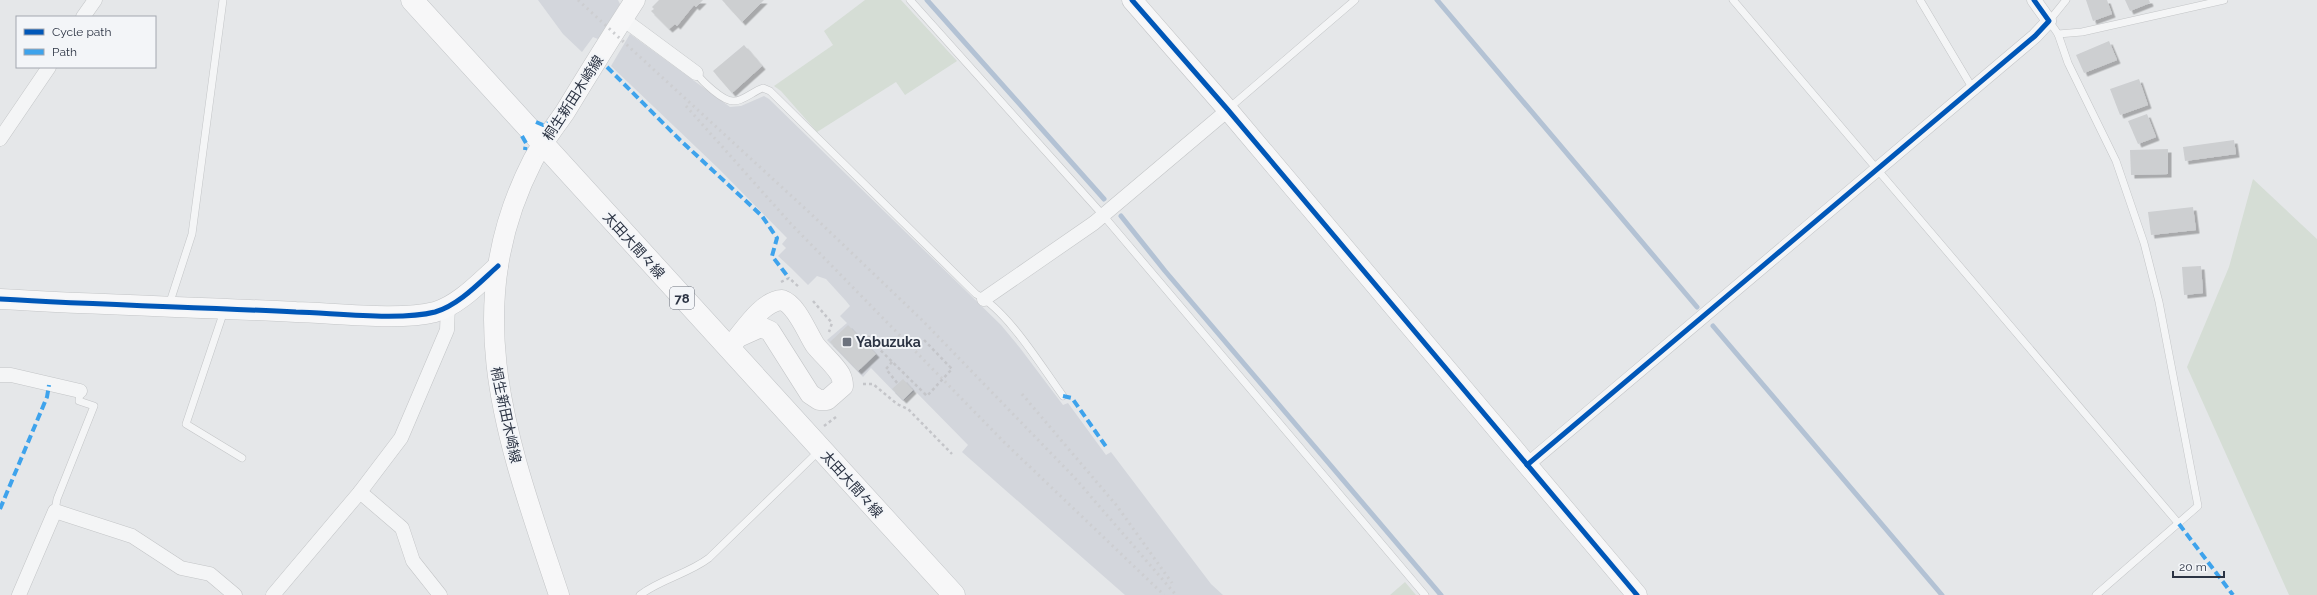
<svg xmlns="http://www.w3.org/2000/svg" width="2317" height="595" viewBox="0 0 2317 595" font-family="Raleway,'Noto Sans JP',sans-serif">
	<defs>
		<filter id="shadow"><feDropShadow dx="3.5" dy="3.5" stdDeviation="0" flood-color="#0004"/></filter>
	</defs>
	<rect width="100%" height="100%" fill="#e5e7e9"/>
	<!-- built -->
	<g fill="#d3d6dc">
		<polygon points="538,0 618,0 620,4 598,39 593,37 582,52 563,34"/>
		<polygon points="630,34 730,107 741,106 764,96 769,99 1001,325 1020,348 1063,405 1068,403 1106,455 1111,452 1211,584 1223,595 1125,595 962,452 968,445 915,391 903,401 871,368 863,377 827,340 847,323 840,316 850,306 846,301 826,279 817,276 808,285 791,268 778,256 786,248 782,244 787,238 719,169 611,66"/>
	</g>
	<!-- green -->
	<g fill="#d5ddd5">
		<polygon points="865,0 901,0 957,61 905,95 896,82 817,132 781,91 774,86 833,45 824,31"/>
		<polygon points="2253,179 2317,239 2317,595 2289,595 2187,367 2229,267"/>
		<polygon points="1405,582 1416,595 1390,595"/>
	</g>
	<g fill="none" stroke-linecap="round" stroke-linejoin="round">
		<!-- stream -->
		<g stroke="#b3c2d4" stroke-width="5">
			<polyline points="927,0 1104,199"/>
			<polyline points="1437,0 1697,307"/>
			<polyline points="1121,216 1165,271 1441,595"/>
			<polyline points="1713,326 1942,595"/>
		</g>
	</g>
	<!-- building -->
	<g fill="#cdcfd1" filter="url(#shadow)">
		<polygon points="659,0 703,0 696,7 694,5 677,26 675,24 669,29 651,11 654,9 652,7"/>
		<polygon points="722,0 764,0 742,22"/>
		<polygon points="2086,0 2107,0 2112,14 2093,21"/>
		<polygon points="2125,0 2149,0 2150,3 2130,11"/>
		<polygon points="2109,41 2117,60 2084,73 2076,55"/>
		<polygon points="744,45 762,66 732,93 713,71"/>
		<polygon points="2139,79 2148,105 2120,115 2110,89"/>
		<polygon points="2147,114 2156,137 2138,144 2128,121"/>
		<polygon points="2234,140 2236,154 2185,161 2183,147"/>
		<polygon points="2168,149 2168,174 2131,175 2130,150"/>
		<polygon points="2193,207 2196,230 2151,235 2148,212"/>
		<polygon points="2201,266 2203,293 2184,295 2182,267"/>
		<polygon points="848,325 876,354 858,371 830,342"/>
		<polygon points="903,379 913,390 903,400 892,389"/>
	</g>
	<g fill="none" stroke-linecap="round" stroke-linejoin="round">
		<!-- lane casing -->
		<g stroke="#c3c5c7" stroke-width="8">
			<g id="lane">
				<polyline points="910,0 1102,214 1425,595"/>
				<polyline points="1733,0 2179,524"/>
				<polyline points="1920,0 1973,89"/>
				<polyline points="2066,0 2049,21 2058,34 2068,63 2116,161 2144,243 2159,302 2198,506 2096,595"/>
				<polyline points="2058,34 2082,32 2224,0"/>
				<path d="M696,73c6,8 27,29 38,28 10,0 19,-10 29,-13l7,3 206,203c32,17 65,72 87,102"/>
				<polyline points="1228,109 1355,0"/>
				<polyline points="169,305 192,234 223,0"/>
				<polyline points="224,311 186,424 242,458"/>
				<polyline points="55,511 57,499 94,406 79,401 80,391"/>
				<path d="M640,595c21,-16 48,-21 69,-37l111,-108"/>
			</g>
		</g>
		<!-- street casing -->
		<g stroke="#c3c5c7" stroke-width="15">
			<g id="street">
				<polyline points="83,17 95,0"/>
				<polyline points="623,19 696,73"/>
				<polyline points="0,139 49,67"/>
				<polyline points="984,299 1094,223 1228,110"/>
				<polyline points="0,375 11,375 80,391"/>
				<polyline points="1527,465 2035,36 2049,21 2034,0"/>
				<polyline points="360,492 402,528 413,561 440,595"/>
				<polyline points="19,595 55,511 132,536 181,568 210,574 235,595"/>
				<polyline points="273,595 360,492 401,438 447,330 448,306"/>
			</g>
		</g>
		<!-- secondary casing -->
		<g stroke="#c3c5c7" stroke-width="21">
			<g id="secondary">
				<polyline points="1132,0 1228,110 1637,595"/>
				<path d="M0,299c99,6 197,8 296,13 38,1 104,9 139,0 24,-7 45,-30 63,-46"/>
				<path d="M729,348c13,-14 32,-47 53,-48 15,5 25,33 33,45 8,10 18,18 25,29 2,4 3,7 3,12l-16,14h-8l-9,-6 -40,-63 -9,-4 -20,9"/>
				<path d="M559,595c-49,-148 -104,-283 -26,-435 9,-17 21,-32 32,-48 23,-38 46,-75 70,-112"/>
			</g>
		</g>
		<!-- primary casing -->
		<g stroke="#c1c4c7" stroke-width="23">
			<polyline id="primary" points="412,0 954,595"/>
		</g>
		<!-- path -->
		<g stroke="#c4c5c9" stroke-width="2.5" stroke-dasharray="3 3" stroke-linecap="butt">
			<polyline points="781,282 789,278 799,287"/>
			<polyline points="813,301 832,323 829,332"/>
			<polyline points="868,338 924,393"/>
			<polyline points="924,340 950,367"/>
			<polyline points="863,342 871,335"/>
			<polyline points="892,362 886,369 898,384"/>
			<polyline points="863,384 873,384 897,404 908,409 952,454"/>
			<polyline points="824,426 836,417"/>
		</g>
		<!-- lane -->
		<use href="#lane" stroke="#f4f5f6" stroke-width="7"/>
		<!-- street -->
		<use href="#street" stroke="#f4f5f6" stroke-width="14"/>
		<!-- secondary -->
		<use href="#secondary" stroke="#f7f7f8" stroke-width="20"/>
		<!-- primary -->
		<use href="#primary" stroke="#f7f7f8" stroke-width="22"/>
		<!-- rail -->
		<g stroke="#cdced1" stroke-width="3" stroke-dasharray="2 4" stroke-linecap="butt">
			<polyline points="578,0 810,213 922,320 1074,477 1176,595"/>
			<polyline points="686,106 791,224 1004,442 1164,595"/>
			<polyline points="1022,394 1117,506 1172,583"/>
		</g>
		<!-- path-bridge -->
		<polyline stroke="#c4c5c9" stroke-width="2.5" stroke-dasharray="3 3" stroke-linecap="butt" points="924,393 927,396 952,369 950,367"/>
		<!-- quiet -->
		<g stroke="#3ea3ec" stroke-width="4" stroke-dasharray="8 4" stroke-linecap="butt">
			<polyline points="607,67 680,140 762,216 777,238 772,256 789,278"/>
			<polyline points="536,122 543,125 548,123"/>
			<polyline points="522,136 526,143 525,150"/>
			<polyline points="1063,396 1072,398 1107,448"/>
			<polyline points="0,509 47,397 49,385"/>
			<polyline points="2179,524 2233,595"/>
		</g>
		<!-- cycleway casing -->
		<g stroke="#f3f5f8" stroke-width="8">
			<g id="cycleway">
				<polyline points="1132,0 1228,110 1637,595"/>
				<path d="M0,299c99,6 197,8 296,13 38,1 104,9 139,0 24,-7 45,-30 63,-46"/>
				<polyline points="1527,465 2035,36 2049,21 2034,0"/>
			</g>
		</g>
		<!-- cycleway -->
		<use href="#cycleway" stroke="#0057b8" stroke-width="5"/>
	</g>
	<!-- markers -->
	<rect fill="#6c727d" stroke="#f3f5f8" stroke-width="1.5" x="842" y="337" width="10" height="10" rx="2"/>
	<g text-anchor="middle" stroke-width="4" stroke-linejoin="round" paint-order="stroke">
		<!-- shield labels -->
		<rect fill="#f3f5f8" stroke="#676d79" stroke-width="1" x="670" y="287" width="24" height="22" rx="3"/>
		<g font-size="13" font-weight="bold" fill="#2b3343">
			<text x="682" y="303">78</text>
		</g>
		<!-- street labels -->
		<g font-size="14" fill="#2b3343" stroke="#f3f5f8">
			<text transform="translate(573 98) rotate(-57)" y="5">桐生新田木崎線</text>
			<text transform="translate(634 245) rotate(48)" y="5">太田大間々線</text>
			<text transform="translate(506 415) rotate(78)" y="5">桐生新田木崎線</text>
			<text transform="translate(852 484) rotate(48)" y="5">太田大間々線</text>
		</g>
		<!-- poi labels -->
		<g font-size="14" font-weight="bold" fill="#2b3343" stroke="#f3f5f8" text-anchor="start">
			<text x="856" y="347">Yabuzuka</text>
		</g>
	</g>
	<!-- legend -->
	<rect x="16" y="16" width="140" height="52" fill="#f3f5f8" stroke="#a3a7b0"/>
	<rect x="24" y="29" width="20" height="6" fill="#0057b8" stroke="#a3a7b0"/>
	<text x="52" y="36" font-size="12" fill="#2b3343">Cycle path</text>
	<rect x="24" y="49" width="20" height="6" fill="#3ea3ec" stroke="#a3a7b0"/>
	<text x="52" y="56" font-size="12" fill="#2b3343">Path</text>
	<!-- scale -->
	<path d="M2173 571v6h51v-6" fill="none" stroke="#2b3343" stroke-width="2"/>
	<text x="2179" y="571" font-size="12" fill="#2b3343" stroke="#f3f5f8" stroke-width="3" paint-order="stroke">20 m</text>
</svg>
